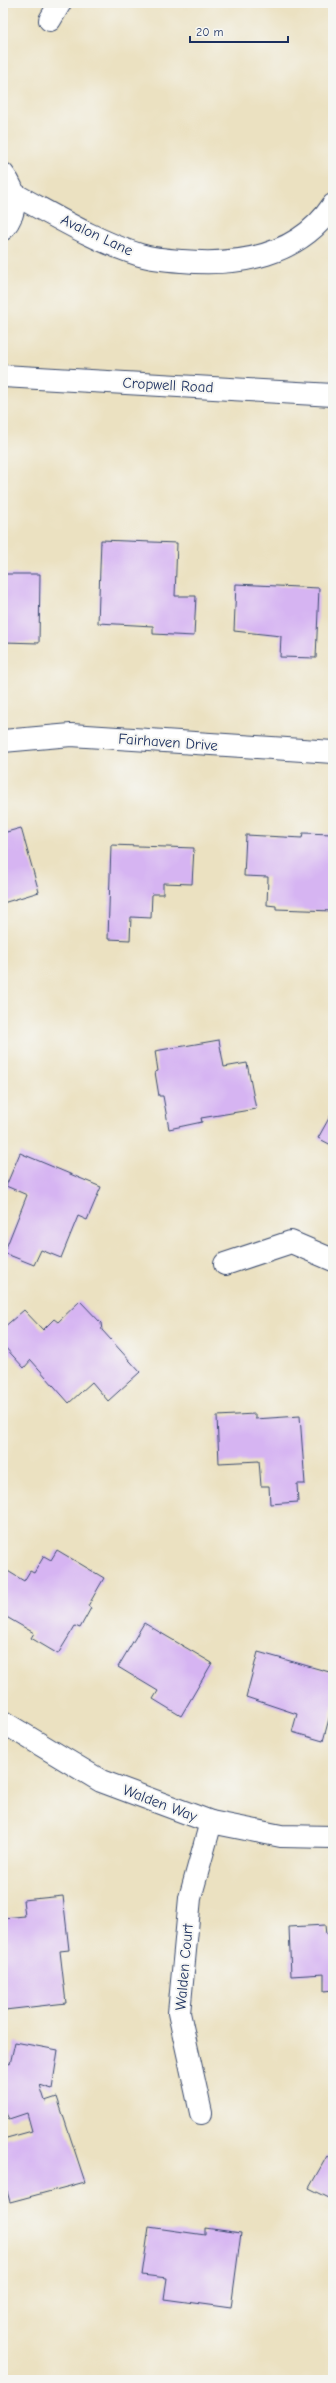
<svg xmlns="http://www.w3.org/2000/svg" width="336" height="2383" viewBox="0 0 336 2383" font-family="'Comic Neue',sans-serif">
	<rect width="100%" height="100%" fill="#f6f6f2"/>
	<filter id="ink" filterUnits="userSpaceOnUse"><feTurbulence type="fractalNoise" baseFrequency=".025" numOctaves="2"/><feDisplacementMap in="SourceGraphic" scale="8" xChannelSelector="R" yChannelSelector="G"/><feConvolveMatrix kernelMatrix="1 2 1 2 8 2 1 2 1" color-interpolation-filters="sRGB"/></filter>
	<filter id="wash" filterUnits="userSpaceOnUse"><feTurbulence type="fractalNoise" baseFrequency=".012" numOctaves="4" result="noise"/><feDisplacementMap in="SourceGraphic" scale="16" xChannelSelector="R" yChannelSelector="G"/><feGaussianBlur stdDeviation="0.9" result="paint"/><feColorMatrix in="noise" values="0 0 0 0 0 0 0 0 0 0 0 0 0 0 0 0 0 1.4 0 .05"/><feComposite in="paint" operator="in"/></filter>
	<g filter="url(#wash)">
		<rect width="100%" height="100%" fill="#ebe1c1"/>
		<g id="blocks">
			<!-- building -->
			<g fill="#d6b4f2">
				<polygon points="101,540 177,543 175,596 196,596 194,636 153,634 153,626 98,623"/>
				<polygon points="3,574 40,574 39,643 4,642"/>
				<polygon points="236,584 319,588 316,658 280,657 281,636 234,631"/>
				<polygon points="21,828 39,892 3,903 3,833"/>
				<polygon points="303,833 333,834 333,911 276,909 276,906 267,905 268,877 244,876 246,835 302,838"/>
				<polygon points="111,845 194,848 192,884 163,883 163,894 152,894 151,918 131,917 130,940 108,939"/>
				<polygon points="219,1040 224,1067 247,1063 256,1109 201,1118 202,1122 169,1129 163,1096 159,1096 155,1072 158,1071 155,1051"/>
				<polygon points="333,1111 333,1146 318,1138"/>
				<polygon points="20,1153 101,1187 87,1220 78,1216 61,1258 41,1250 34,1265 4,1253 27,1195 6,1186"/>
				<polygon points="80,1301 101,1323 102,1330 140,1372 108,1401 92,1382 69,1403 31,1360 24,1368 3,1345 3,1328 24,1310 43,1330 54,1319 58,1322"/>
				<polygon points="255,1414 255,1419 300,1416 305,1484 297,1484 298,1502 270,1504 269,1486 261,1486 259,1461 219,1463 217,1416"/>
				<polygon points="57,1550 104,1578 88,1606 91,1608 80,1628 75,1626 58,1654 31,1638 34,1633 3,1615 3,1575 6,1570 24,1581 30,1571 34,1573 44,1556 51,1560"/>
				<polygon points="144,1623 212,1663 181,1716 153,1699 158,1691 118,1667"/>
				<polygon points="258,1652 333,1673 333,1704 323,1741 292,1732 297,1714 246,1697"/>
				<polygon points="63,1896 69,1950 60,1951 66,2003 5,2010 3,1918 25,1916 23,1900"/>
				<polygon points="325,1925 326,1935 333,1935 333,1990 324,1991 324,1974 291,1976 289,1927"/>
				<polygon points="15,2042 58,2050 52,2089 40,2085 45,2101 57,2097 85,2182 10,2202 3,2177 3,2139 32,2131 27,2113 9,2119 3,2108 3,2061 10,2064"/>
				<polygon points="327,2156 333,2160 333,2200 309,2188"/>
				<polygon points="149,2227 205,2235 205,2228 241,2233 231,2308 164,2299 167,2278 142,2275"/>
			</g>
		</g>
	</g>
	<g filter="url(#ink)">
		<use href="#blocks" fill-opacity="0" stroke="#3a4a6d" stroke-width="1"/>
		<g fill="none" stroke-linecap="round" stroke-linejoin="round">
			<!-- minor casing -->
			<g stroke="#3a4a6d" stroke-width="24">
				<g id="minor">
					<polyline points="50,20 60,3"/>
					<path d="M3,174c15,18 15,37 0,55"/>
					<path d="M14,194c41,22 81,47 126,61 13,4 28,5 42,6 57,5 117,-5 151,-56"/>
					<polyline points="3,741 71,735 333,752"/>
					<polyline points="225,1264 291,1242 333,1260"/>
					<polyline points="3,1722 101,1781 211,1822 281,1836 333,1837"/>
					<polyline points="201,2113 179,2013 190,1898 211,1822"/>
				</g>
			</g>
			<!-- tertiary casing -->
			<g stroke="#3a4a6d" stroke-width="24">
				<polyline id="tertiary" points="3,376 333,395"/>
			</g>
			<!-- minor -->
			<use href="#minor" stroke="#fff" stroke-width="22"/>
			<!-- tertiary -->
			<use href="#tertiary" stroke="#fff" stroke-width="22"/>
		</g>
	</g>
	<g text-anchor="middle" stroke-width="4" stroke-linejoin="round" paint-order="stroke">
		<!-- street labels -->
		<g font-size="15" fill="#1b2f5e" stroke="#f6f6f2">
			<text transform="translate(97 235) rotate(25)" y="5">Avalon Lane</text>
			<text transform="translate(168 385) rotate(3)" y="5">Cropwell Road</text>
			<text transform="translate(168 742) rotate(4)" y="5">Fairhaven Drive</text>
			<text transform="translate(160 1803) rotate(21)" y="5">Walden Way</text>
			<text transform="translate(184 1967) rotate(-85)" y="5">Walden Court</text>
		</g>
	</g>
	<!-- margin -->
	<rect width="336" height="2383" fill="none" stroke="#f6f6f2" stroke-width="16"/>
	<!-- scale -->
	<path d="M190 36v6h98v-6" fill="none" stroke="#1b2f5e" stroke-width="2"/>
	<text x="196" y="36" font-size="12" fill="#1b2f5e" stroke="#f6f6f2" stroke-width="3" paint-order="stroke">20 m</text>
</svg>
